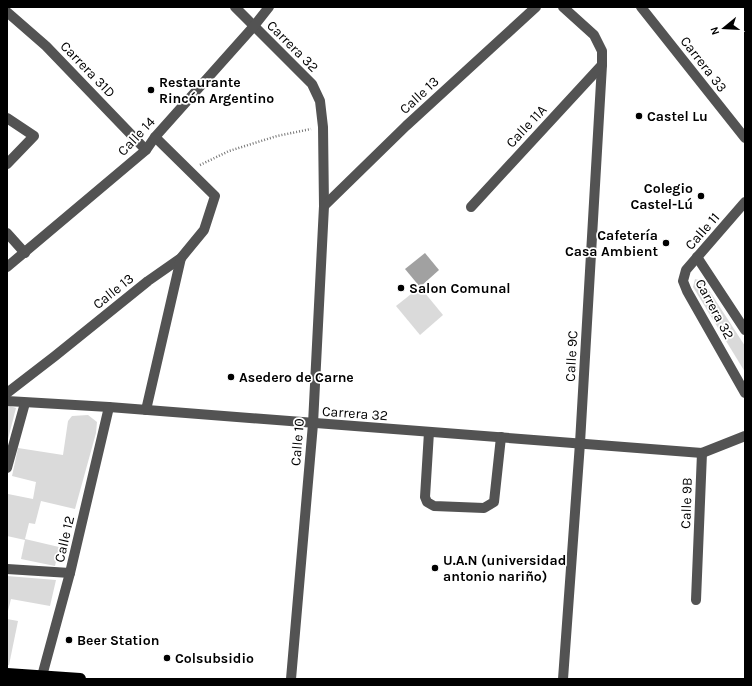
<svg xmlns="http://www.w3.org/2000/svg" width="752" height="686" viewBox="0 0 752 686" font-family="Karla,sans-serif">
	<rect width="100%" height="100%" fill="#fff"/>
	<!-- green -->
	<g fill="#dadada">
		<polygon points="695,279 703,281 745,346 745,372 693,287"/>
		<polygon points="420,287 443,315 420,335 396,306"/>
		<polygon points="7,405 16,408 7,443"/>
		<polygon points="88,415 97,422 96,433 75,509 41,501 35,524 29,523 25,539 59,547 55,566 21,559 25,540 7,536 7,496 8,494 33,499 36,482 12,476 18,448 63,455 68,421 72,416"/>
		<polygon points="7,576 56,580 50,606 11,599 7,615"/>
		<polygon points="7,619 18,621 9,665 7,665"/>
	</g>
	<!-- water -->
	<polygon fill="#a1a1a1" points="425,253 439,270 420,287 405,269"/>
	<g fill="none" stroke-linecap="round" stroke-linejoin="round">
		<!-- path -->
		<polyline stroke="#757575" stroke-width="2.5" stroke-dasharray="1 2" stroke-linecap="butt" points="200,165 229,151 277,136 311,129"/>
		<!-- minor -->
		<g stroke="#535353" stroke-width="10">
			<polyline points="235,7 312,84 320,101 323,127 324,206 313,424 291,679"/>
			<polyline points="563,7 594,35 602,51 602,65 580,443 563,679"/>
			<polyline points="641,7 745,138"/>
			<polyline points="7,12 46,46 146,150"/>
			<polyline points="7,118 34,136 7,164"/>
			<polyline points="745,202 686,270 683,281 687,291 745,393"/>
			<polyline points="324,206 406,126 536,7"/>
			<polyline points="471,207 602,65"/>
			<polyline points="7,233 25,253"/>
			<polyline points="697,257 745,330"/>
			<polyline points="7,267 146,150 155,137 254,26 269,7"/>
			<polyline points="7,393 55,356 148,281 181,258 204,230 215,196 155,137"/>
			<polyline points="7,401 109,407 702,453 745,436"/>
			<polyline points="146,410 181,258"/>
			<polyline points="429,432 425,497 427,502 434,506 484,508 494,502 501,437"/>
			<polyline points="7,468 25,403"/>
			<polyline points="7,569 70,573"/>
			<polyline points="696,600 702,453"/>
			<polyline points="42,676 70,573 109,407"/>
		</g>
		<!-- highway -->
		<polyline stroke="#000" stroke-width="12" points="7,674 80,679"/>
	</g>
	<!-- markers -->
	<g fill="#000" stroke="#fff" stroke-width="1.5">
		<circle cx="151" cy="90" r="4"/>
		<circle cx="639" cy="116" r="4"/>
		<circle cx="701" cy="196" r="4"/>
		<circle cx="666" cy="243" r="4"/>
		<circle cx="401" cy="288" r="4"/>
		<circle cx="231" cy="377" r="4"/>
		<circle cx="435" cy="568" r="4"/>
		<circle cx="69" cy="640" r="4"/>
		<circle cx="167" cy="658" r="4"/>
	</g>
	<g text-anchor="middle" stroke-width="3.5" stroke-linejoin="round" paint-order="stroke">
		<!-- street labels -->
		<g font-size="14" fill="#000" stroke="#fff">
			<text transform="translate(293 46) rotate(45)" y="5">Carrera 32</text>
			<text transform="translate(704 64) rotate(52)" y="5">Carrera 33</text>
			<text transform="translate(88 69) rotate(46)" y="5">Carrera 31D</text>
			<text transform="translate(419 95) rotate(-43)" y="5">Calle 13</text>
			<text transform="translate(526 126) rotate(-47)" y="5">Calle 11A</text>
			<text transform="translate(136 136) rotate(-47)" y="5">Calle 14</text>
			<text transform="translate(702 231) rotate(-49)" y="5">Calle 11</text>
			<text transform="translate(113 291) rotate(-39)" y="5">Calle 13</text>
			<text transform="translate(715 309) rotate(62)" y="5">Carrera 32</text>
			<text transform="translate(571 356) rotate(-87)" y="5">Calle 9C</text>
			<text transform="translate(355 413) rotate(4)" y="5">Carrera 32</text>
			<text transform="translate(297 442) rotate(-85)" y="5">Calle 10</text>
			<text transform="translate(686 503) rotate(-88)" y="5">Calle 9B</text>
			<text transform="translate(64 539) rotate(-77)" y="5">Calle 12</text>
		</g>
		<!-- poi labels -->
		<g font-size="14" font-weight="bold" fill="#000" stroke="#fff" text-anchor="start">
			<text x="159" y="87">Restaurante<tspan x="159" dy="16">Rincón Argentino</tspan></text>
			<text x="647" y="121">Castel Lu</text>
			<text x="693" y="193" text-anchor="end">Colegio<tspan x="693" dy="16">Castel-Lú</tspan></text>
			<text x="658" y="240" text-anchor="end">Cafetería<tspan x="658" dy="16">Casa Ambient</tspan></text>
			<text x="409" y="293">Salon Comunal</text>
			<text x="239" y="382">Asedero de Carne</text>
			<text x="443" y="565">U.A.N (universidad<tspan x="443" dy="16">antonio nariño)</tspan></text>
			<text x="77" y="645">Beer Station</text>
			<text x="175" y="663">Colsubsidio</text>
		</g>
	</g>
	<!-- border -->
	<rect width="752" height="686" fill="none" stroke="#000000" stroke-width="16"/>
	<!-- north arrow -->
	<g transform="translate(724 28) rotate(252)" stroke="#ffffff" stroke-width="3" paint-order="stroke">
	<path d="M0-3L7 15L0 10L-7 15Z" fill="#000000"/>
	<text y="-6" font-size="11" font-weight="bold" text-anchor="middle" fill="#000000">N</text>
	</g>
</svg>
